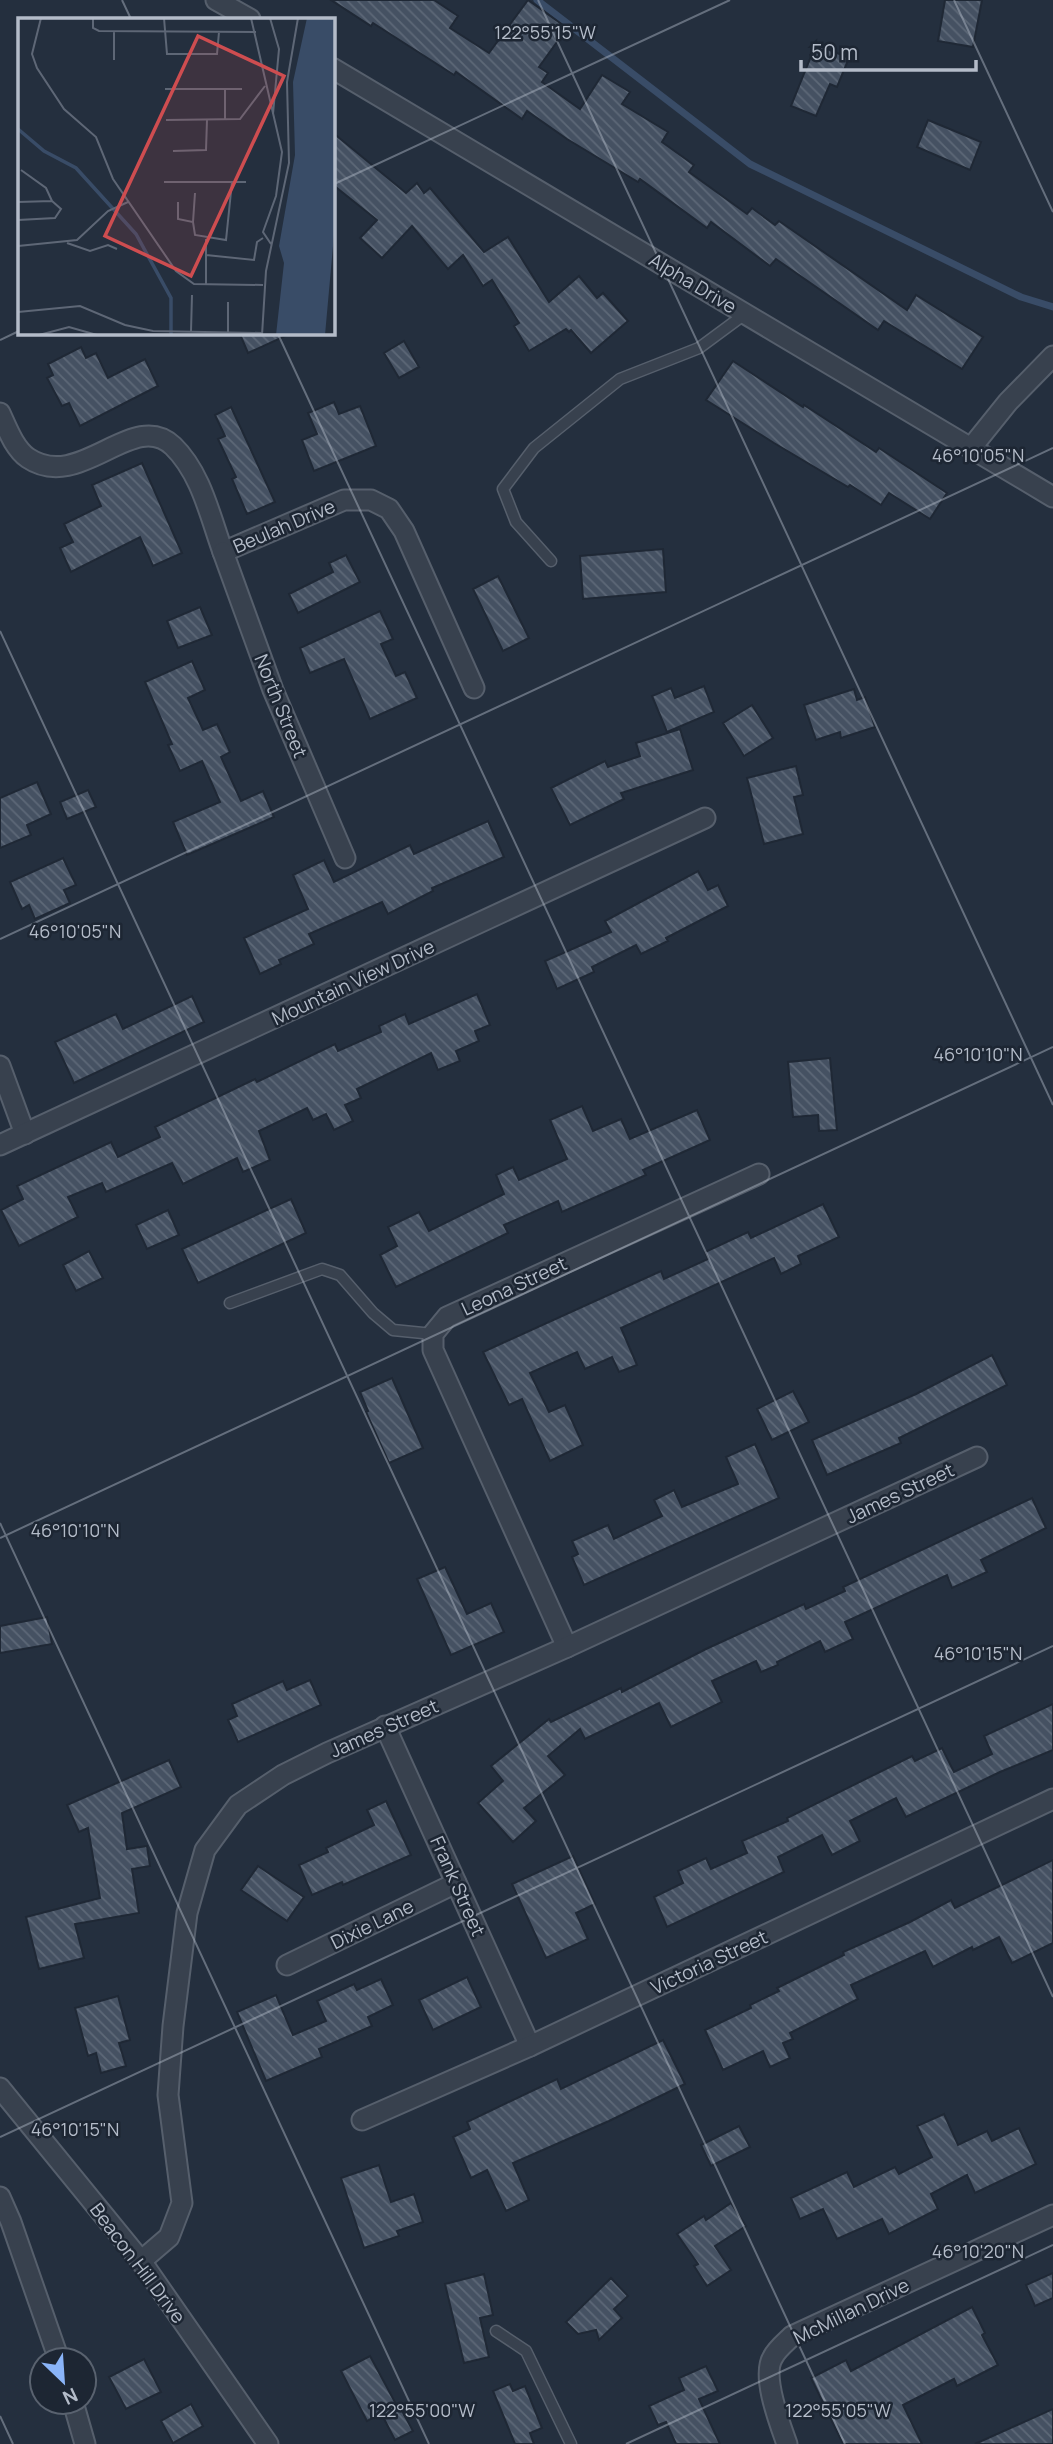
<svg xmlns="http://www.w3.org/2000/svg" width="1053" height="2444" viewBox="0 0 1053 2444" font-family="Manrope,sans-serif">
	<defs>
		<pattern id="building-back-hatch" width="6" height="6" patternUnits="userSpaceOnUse" patternTransform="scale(1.75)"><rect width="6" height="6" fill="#455162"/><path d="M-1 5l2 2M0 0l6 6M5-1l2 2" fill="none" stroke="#5d6877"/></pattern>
	</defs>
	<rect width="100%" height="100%" fill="#242f3e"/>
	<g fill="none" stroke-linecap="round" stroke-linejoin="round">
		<!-- stream -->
		<polyline stroke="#394c67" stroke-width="7" points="537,0 750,164 1021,297 1053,307"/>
	</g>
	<!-- building -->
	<g fill="url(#building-back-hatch)" stroke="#1f2835" stroke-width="2">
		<polygon points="331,0 434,0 458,16 450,28 489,53 528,0 567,28 539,67 548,73 542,82 580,109 602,75 630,92 622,104 668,132 662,142 694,165 689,172 747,214 752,208 775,225 779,221 907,310 916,295 983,337 962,369 884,321 878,330 776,259 770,266 711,222 707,228 640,179 638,182 567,139 527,111 522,119 456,72 454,75 373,23 371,26"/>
		<polygon points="945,0 982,0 973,47 938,41"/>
		<polygon points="816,44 849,58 837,87 830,84 816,116 791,106"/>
		<polygon points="928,120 981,142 970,170 917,147"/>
		<polygon points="332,132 406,193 417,183 424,193 430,188 484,252 508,237 549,302 579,276 597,298 603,293 628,321 591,353 571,330 569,332 566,329 529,351 514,326 519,323 492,280 483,286 463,255 448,269 412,226 382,258 360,238 377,220 332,184"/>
		<polygon points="239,332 294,332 248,353"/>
		<polygon points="404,341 419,367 399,378 384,353"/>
		<polygon points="81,347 86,358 96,353 108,378 145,359 158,386 80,426 69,403 62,406 47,378 53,375 48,364"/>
		<polygon points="733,361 803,407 804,405 876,452 879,448 947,493 930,519 889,493 881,505 850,485 848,487 774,443 706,400"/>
		<polygon points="334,402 339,414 360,406 376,446 314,471 302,440 317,434 308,413"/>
		<polygon points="231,407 275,502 247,514 232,479 236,477 218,439 225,436 215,415"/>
		<polygon points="142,463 182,553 153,566 140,537 71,572 60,548 73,542 64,524 101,506 92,485"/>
		<polygon points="663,549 666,592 583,599 580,556"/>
		<polygon points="346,555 360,582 298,613 289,594 333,572 329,563"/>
		<polygon points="498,576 529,638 503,651 473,589"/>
		<polygon points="200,607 212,635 178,648 167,621"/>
		<polygon points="380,611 393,639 381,644 396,676 405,672 417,698 370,719 344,659 310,673 300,648"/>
		<polygon points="192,661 205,690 188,698 203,730 217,724 230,752 221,757 241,801 263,791 274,817 187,855 173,822 220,802 202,761 180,771 168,745 172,744 145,682"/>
		<polygon points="704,686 714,712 667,732 652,696 671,688 675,698"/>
		<polygon points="854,689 857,700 865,697 875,727 841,738 840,732 816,740 804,705"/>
		<polygon points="752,705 773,738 744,756 723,723"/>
		<polygon points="680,729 693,770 621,793 624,799 570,825 551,788 605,761 608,767 640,756 636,743"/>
		<polygon points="796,766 803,795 794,797 803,834 764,844 747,778"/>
		<polygon points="37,782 51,814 27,825 31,835 0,848 0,798"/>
		<polygon points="88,790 96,807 67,819 60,802"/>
		<polygon points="488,821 504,857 432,888 433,891 388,914 382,902 309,934 314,944 279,960 281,964 260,974 244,938 308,909 293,875 324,860 334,882 410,845 414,854"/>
		<polygon points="63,858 76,885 64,890 70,903 35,919 29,905 22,909 10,882"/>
		<polygon points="698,871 708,890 718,885 728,906 666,938 668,941 641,954 636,945 592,967 594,972 557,989 545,961 611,932 605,921"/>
		<polygon points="477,994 490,1025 475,1031 479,1041 456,1051 460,1061 438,1070 431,1053 357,1089 361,1098 345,1105 353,1121 334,1130 326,1114 313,1120 307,1108 259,1131 270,1160 243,1172 237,1158 183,1184 172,1163 106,1192 102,1183 68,1197 78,1217 19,1246 1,1210 23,1199 17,1186 111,1142 118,1157 160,1137 155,1127 255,1079 257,1082 335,1044 338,1051 381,1032 379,1026 405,1014 409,1024"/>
		<polygon points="192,996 204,1022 74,1083 55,1042 116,1014 123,1029"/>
		<polygon points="830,1058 837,1130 819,1131 818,1115 793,1117 788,1062"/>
		<polygon points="582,1106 593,1131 621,1119 630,1139 697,1110 710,1140 643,1170 646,1175 562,1212 558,1201 504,1225 508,1233 396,1287 380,1255 397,1246 388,1227 419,1212 429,1231 504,1194 496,1175 513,1167 519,1180 567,1159 550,1120"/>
		<polygon points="291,1199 306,1233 198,1283 182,1249"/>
		<polygon points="823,1204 839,1237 798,1256 801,1264 781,1274 774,1258 621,1328 637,1365 619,1372 612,1357 585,1369 577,1352 530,1373 549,1412 565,1405 583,1445 550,1461 522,1399 509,1405 483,1352 661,1271 664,1279 708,1259 705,1252 748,1232 751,1238"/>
		<polygon points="168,1210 179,1235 147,1249 136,1225"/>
		<polygon points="89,1251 103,1278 76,1291 63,1265"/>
		<polygon points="992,1355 1007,1385 899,1438 901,1443 827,1475 812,1440 916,1394"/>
		<polygon points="392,1378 423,1448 389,1463 366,1412 368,1411 360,1392"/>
		<polygon points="793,1391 809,1422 772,1440 757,1409"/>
		<polygon points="755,1444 779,1498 584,1585 572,1557 578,1554 572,1541 608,1525 614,1539 662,1516 654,1500 674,1490 682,1507 738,1484 726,1457"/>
		<polygon points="1032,1498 1046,1528 981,1560 987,1572 952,1588 947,1575 845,1622 853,1639 825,1652 820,1641 777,1662 778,1665 761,1672 756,1661 712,1681 722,1702 671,1727 659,1703 585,1739 580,1729 548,1756 565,1775 524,1808 536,1821 513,1842 478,1803 503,1781 491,1766 549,1719 551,1722 621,1688 622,1692 706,1649 804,1604 806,1609 845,1591 843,1587"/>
		<polygon points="445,1567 467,1614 491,1603 504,1632 451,1655 417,1579"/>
		<polygon points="47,1617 52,1644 0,1653 0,1626"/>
		<polygon points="310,1680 321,1705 238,1742 228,1720 237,1716 232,1704 283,1681 287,1690"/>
		<polygon points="1053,1704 1053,1750 1000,1772 906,1817 896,1798 850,1821 860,1841 832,1855 822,1835 778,1857 784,1872 667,1927 654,1897 683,1883 678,1871 706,1858 711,1869 747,1853 742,1841 788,1821 787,1818 912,1756 915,1761 942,1748 954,1772 992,1754 984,1736"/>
		<polygon points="169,1760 181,1787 122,1813 127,1849 147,1846 150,1866 132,1869 139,1913 75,1924 84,1958 39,1969 26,1917 100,1898 88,1828 79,1832 67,1805"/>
		<polygon points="386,1801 411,1855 343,1885 342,1882 312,1895 299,1865 328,1852 326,1848 374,1825 367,1810"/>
		<polygon points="573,1856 595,1904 576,1913 588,1939 546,1958 512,1884"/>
		<polygon points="1053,1860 1053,1943 1012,1963 999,1937 973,1950 972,1947 933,1967 925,1951 851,1985 858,1999 790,2033 793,2039 783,2043 790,2058 770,2067 763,2051 723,2070 705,2030 751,2008 750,2005 779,1991 777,1988 844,1955 843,1952 910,1922 951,1900 955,1908"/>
		<polygon points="258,1866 304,1897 287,1921 241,1890"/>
		<polygon points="467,1977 481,2007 433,2030 419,2000"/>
		<polygon points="381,1979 393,2005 368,2017 372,2026 319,2049 322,2057 266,2081 237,2012 276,1995 293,2035 326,2021 317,2001 354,1984 357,1990"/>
		<polygon points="118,1996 130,2040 119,2043 126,2066 101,2073 96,2053 88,2056 75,2008"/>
		<polygon points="663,2040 685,2084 609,2121 513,2163 529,2200 506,2211 487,2170 471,2178 453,2137 470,2129 467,2122 557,2079 561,2089"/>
		<polygon points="944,2114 958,2145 987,2131 992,2141 1019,2128 1036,2164 975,2193 967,2175 931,2194 938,2209 889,2234 882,2219 837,2239 823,2209 800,2219 791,2198 847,2172 854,2187 895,2167 899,2174 932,2157 917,2126"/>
		<polygon points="739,2126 750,2147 711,2166 701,2145"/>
		<polygon points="379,2165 391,2202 414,2194 423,2222 397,2231 399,2236 364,2248 341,2178"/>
		<polygon points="731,2203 746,2226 715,2246 731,2270 707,2286 694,2266 698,2264 677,2234 704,2216 706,2220"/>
		<polygon points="1053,2273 1053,2298 1035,2306 1026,2285"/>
		<polygon points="484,2274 493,2315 480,2318 489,2357 464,2363 445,2284"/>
		<polygon points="611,2278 628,2296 614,2309 622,2318 599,2340 596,2330 578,2334 566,2322"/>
		<polygon points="972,2307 985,2333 982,2335 998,2365 957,2386 954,2379 903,2405 922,2444 843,2444 811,2378 846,2360 851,2371"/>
		<polygon points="370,2356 397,2406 399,2405 413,2431 395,2440 381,2413 367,2421 341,2371"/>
		<polygon points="144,2359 161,2392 126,2409 109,2377"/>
		<polygon points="706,2366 718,2391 699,2399 720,2444 676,2444 666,2422 658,2425 649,2406 684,2390 679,2378"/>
		<polygon points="510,2384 513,2391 525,2386 542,2428 530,2433 534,2444 515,2444 493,2391"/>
		<polygon points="191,2404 203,2426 173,2443 161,2421"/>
		<polygon points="1053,2409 1053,2444 975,2444"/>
	</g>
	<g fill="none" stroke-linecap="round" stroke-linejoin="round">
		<!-- service casing -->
		<g stroke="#565f6c" stroke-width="13">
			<g id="service">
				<polyline points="551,561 516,522 503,489 534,448 620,379 699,348 745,314"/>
				<polyline points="230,1303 322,1269 340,1275 373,1313 393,1330 433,1334"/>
				<polyline points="496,2331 526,2351 571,2444"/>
			</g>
		</g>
		<!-- minor casing -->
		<g stroke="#565f6c" stroke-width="23">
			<g id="minor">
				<polyline points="216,0 250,19"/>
				<polyline points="332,68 1053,497"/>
				<path d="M0,413c7,15 14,35 28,45 52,35 105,-50 145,-12 28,27 37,70 50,106l121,-52h27l18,9 15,22 70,157"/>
				<polyline points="971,448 1008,402 1053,356"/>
				<polyline points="223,552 273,690 345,858"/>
				<polyline points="0,1066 25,1134"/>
				<polyline points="0,1145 705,818"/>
				<polyline points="567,1647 433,1350 433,1334 447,1317 759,1174"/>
				<polyline points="385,1726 530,2046"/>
				<polyline points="287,1965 456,1883"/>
				<polyline points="0,2088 141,2261 268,2444"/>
				<polyline points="362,2120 530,2046 1053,1799"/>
				<polyline points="0,2197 11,2222 59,2360"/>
				<polyline points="141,2261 169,2237 182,2203 168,2095 173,2026 187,1913 205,1850 238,1805 283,1775 327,1753 567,1647 977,1457"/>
				<polyline points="73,2402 85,2444"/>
				<path d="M787,2444c-7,-20 -26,-68 -14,-87 4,-8 13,-15 19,-21l261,-121"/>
			</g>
		</g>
		<!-- service -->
		<use href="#service" stroke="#38414e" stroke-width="10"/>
		<!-- minor -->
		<use href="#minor" stroke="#38414e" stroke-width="19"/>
	</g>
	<!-- ticks -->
	<path fill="none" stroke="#b4bcc9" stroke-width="2" stroke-opacity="0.45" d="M122,0l9,19M538,0l515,1105M954,0l99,212M332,185l398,-185M277,332l776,1665M0,340l19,-9M0,631l845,1813M0,939l1053,-491M0,1523l429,921M0,1538l1053,-491M0,2137l1053,-491M0,2416l13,28M626,2444l427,-199"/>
	<g text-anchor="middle" stroke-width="5" stroke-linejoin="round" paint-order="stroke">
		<!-- street labels -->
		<g font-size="19" fill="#b4bcc9" stroke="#1d2633">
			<text transform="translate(693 283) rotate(31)" y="7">Alpha Drive</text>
			<text transform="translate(284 526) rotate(-23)" y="7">Beulah Drive</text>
			<text transform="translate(281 706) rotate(68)" y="7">North Street</text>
			<text transform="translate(353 982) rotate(-25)" y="7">Mountain View Drive</text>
			<text transform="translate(514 1286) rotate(-25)" y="7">Leona Street</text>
			<text transform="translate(900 1493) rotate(-25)" y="7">James Street</text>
			<text transform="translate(384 1728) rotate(-24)" y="7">James Street</text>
			<text transform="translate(458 1886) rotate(66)" y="7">Frank Street</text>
			<text transform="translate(372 1924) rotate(-26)" y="7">Dixie Lane</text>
			<text transform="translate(709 1962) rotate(-25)" y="7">Victoria Street</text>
			<text transform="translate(138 2263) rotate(53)" y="7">Beacon Hill Drive</text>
			<text transform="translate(851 2311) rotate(-26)" y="7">McMillan Drive</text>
		</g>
	</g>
	<!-- overview -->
	<g transform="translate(18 18)">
		<rect width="317" height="317" fill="#242f3e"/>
		<path d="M289,0h28v206l-10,111h-49l8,-72 -5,-17 16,-91 -2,-73z" fill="#394c67"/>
		<path fill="none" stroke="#394c67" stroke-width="3.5" d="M0,111l26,22 32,17 60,66 35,64v37"/>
		<path fill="none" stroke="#5e6776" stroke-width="2" d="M23,0l-9,36 5,14 27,41 32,28 17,42 63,92 18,13 69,1M75,0v10l6,3 157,1M146,0l3,36h50l2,-22M233,0l31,134 -6,44 -13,36 8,12M252,0l9,31 -6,65M96,42v-29M147,71h77M148,102l74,-1 25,-33M207,102v-31M155,133l33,-1 1,-30M3,152l25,18 6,13M146,164h82M0,184l34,-1 9,8 -6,9 -37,2M160,184v17l15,3 2,13 31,5 6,-58M175,204l2,-29M49,225l23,8 18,-6 9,4M0,228l59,-6 31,-29 20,-9M188,237l48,5 3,-18 6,-4M188,266v-45M210,284v31M0,294l62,-6 45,19 28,6 109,2M173,313l1,-36M21,317l30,-8 28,8M244,317l4,-64 23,-108 -2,-81 11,-64"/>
		<path fill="#ce4d50" fill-opacity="0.15" stroke="#ce4d50" stroke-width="3.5" d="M180,18l86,40 -93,200 -86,-40z"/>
		<rect width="317" height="317" fill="none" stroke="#b4bcc9" stroke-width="3.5"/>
	</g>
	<g font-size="18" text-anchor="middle" fill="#b4bcc9" stroke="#1d2633" stroke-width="5" stroke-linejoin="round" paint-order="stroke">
		<text x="545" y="39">122°55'15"W</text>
		<text x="978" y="462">46°10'05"N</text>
		<text x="75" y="938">46°10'05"N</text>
		<text x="978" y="1061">46°10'10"N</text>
		<text x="75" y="1537">46°10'10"N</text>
		<text x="978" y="1660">46°10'15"N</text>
		<text x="75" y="2136">46°10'15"N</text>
		<text x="978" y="2258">46°10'20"N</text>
		<text x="422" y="2417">122°55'00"W</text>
		<text x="838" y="2417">122°55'05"W</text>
	</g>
	<!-- north arrow -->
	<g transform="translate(63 2381) rotate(155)"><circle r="33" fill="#1d2633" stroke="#59626f" stroke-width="2"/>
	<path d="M0-5L12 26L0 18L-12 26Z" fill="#8ab4f8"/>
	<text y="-10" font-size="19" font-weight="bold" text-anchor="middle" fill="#b4bcc9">N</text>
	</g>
	<!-- scale -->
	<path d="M801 60v10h175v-10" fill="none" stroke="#b4bcc9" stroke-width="3.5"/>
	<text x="811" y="60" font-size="21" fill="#b4bcc9" stroke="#1d2633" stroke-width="5" paint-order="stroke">50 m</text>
</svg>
